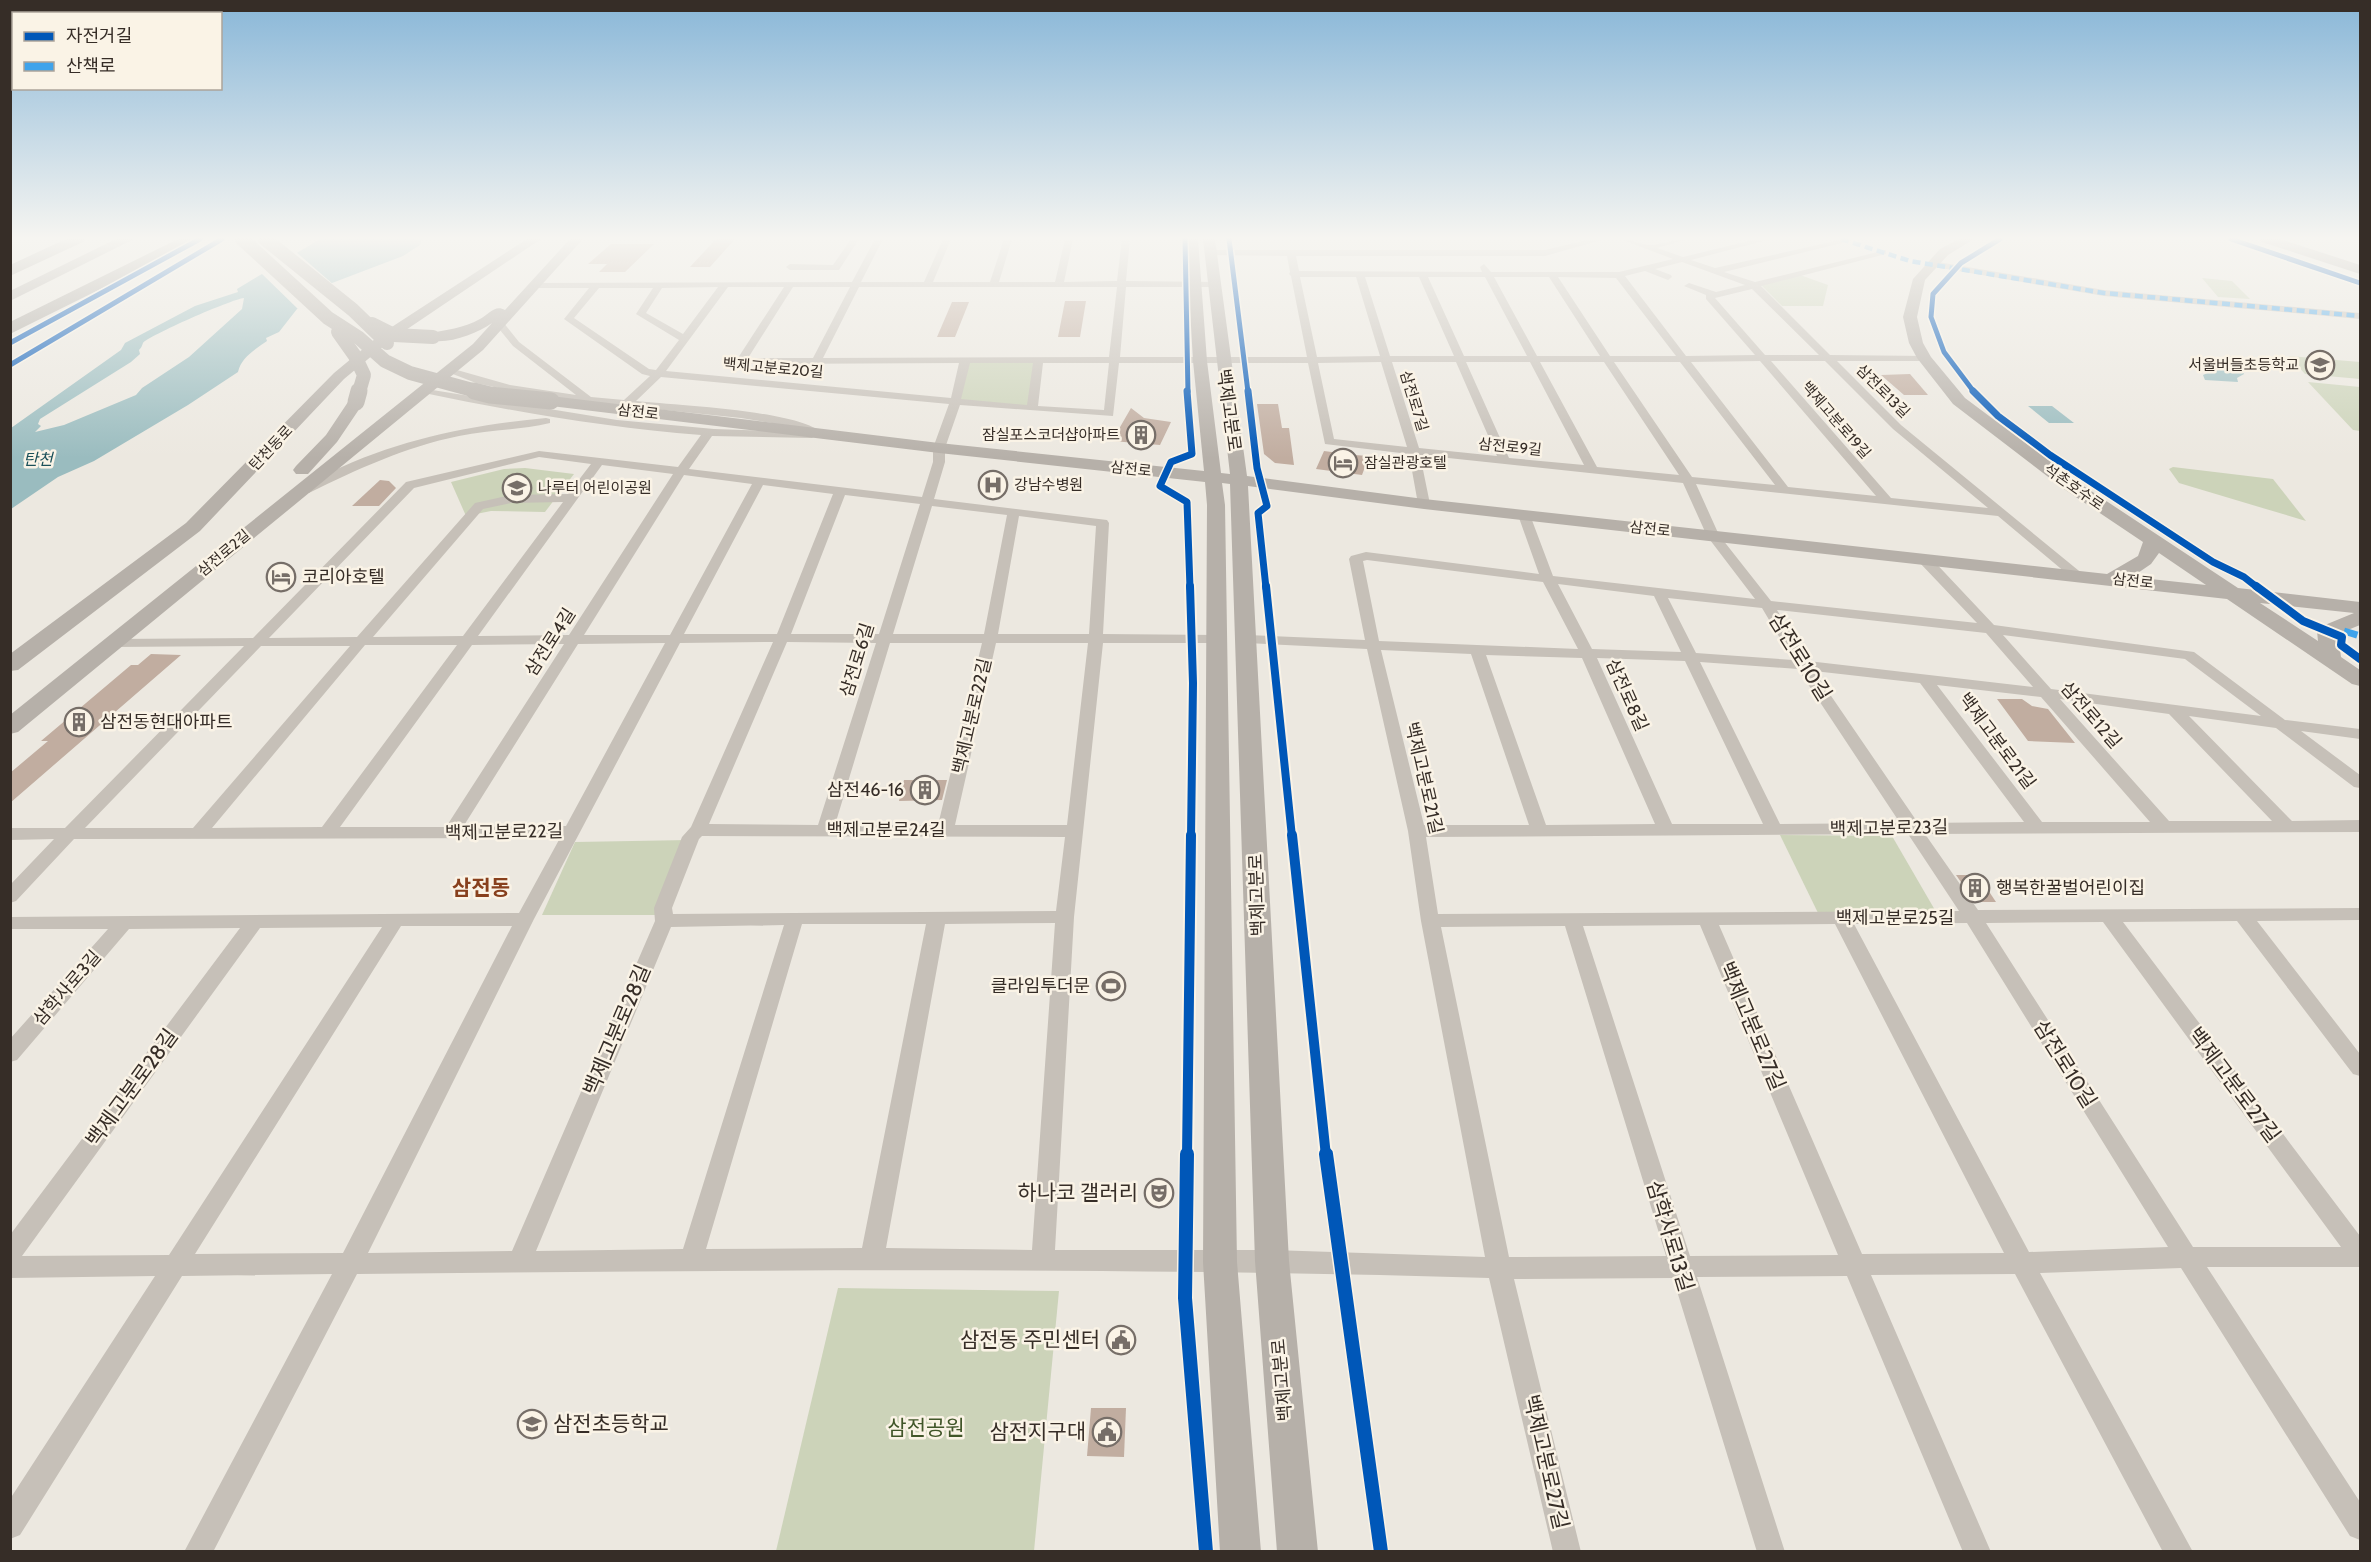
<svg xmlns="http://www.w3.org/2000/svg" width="2371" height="1562" viewBox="0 0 2371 1562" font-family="Cabin,'Noto Sans KR',sans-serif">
	<rect width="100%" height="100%" fill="#ece8e0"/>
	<!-- green -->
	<g fill="#ccd3b9">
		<polygon points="1800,275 1828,285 1823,306 1782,306 1761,285"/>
		<polygon points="2202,278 2232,281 2250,299 2218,297"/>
		<polygon points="2289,356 2360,362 2360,379 2305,374"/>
		<polygon points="965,361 1038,361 1032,409 956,400"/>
		<polygon points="2308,382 2360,387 2360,431 2353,430"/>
		<polygon points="2173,467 2273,479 2306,521 2179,483 2169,469"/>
		<polygon points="525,468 574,474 545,512 491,511 466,516 451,482 504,469"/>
		<polygon points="1780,835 1892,836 1939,917 1819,915"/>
		<polygon points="689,840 657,915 542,915 575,842"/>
		<polygon points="838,1288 1059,1291 1034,1551 776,1551"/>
	</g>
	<!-- water -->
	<g fill="#9abcbf" fill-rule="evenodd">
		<path d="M320,239h102l-2,6 -17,11 -71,27 -35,26 -18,23 -13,6 1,3c-13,9 -26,17 -29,31l-50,33 -94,56 -36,16 -47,32v-81l110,-78 4,-7 70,-37 43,-14 -1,-3zM244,298l-2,11 -53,48 -47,31 -6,7 -72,30 -29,7 6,-6 -3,-2 2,-5 91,-57 9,-8 -1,-4c2,-2 3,-4 4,-7 5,-7 89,-44 101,-45z"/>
		<polygon points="2228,356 2234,356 2239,361 2238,365 2232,365 2232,369 2243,372 2244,374 2237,378 2238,382 2205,380 2203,375 2212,371 2210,363 2228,363"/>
		<polygon points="2028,406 2052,406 2074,423 2049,423"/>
	</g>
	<!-- pier -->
	<polygon fill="#ece8e0" points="295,251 334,285 299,310 261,273"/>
	<!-- building -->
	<g fill="#c1ada0">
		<polygon points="716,239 735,239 710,267 690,267"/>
		<polygon points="611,244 654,244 625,272 599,272 607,264 588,264"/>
		<polygon points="1065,301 1086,301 1080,337 1058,337"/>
		<polygon points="952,302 969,302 955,337 937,337"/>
		<polygon points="1910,374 1928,395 1904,395 1881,375"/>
		<polygon points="1257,404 1278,404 1282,428 1289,428 1294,465 1275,463 1264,454"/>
		<polygon points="1131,408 1144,418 1171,422 1160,445 1112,441"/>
		<polygon points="1324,451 1354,455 1369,456 1362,475 1316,469"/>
		<polygon points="380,480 389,481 396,488 379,506 352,506"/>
		<polygon points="151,654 181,655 10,803 10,773 48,741 41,741 131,665 138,665"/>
		<polygon points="1997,699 2022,699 2032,706 2048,709 2075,743 2028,741"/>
		<polygon points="904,780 947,780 942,800 899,801"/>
		<polygon points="1956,875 1978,875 1996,902 1975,902"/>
		<polygon points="1091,1408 1126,1408 1124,1457 1087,1456"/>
	</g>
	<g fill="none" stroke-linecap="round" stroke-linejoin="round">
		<!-- street -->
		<g fill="#c6c0b8" fill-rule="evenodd">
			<polygon points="851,239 859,239 839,270 790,270 786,267 790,264 833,265"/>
			<path d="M875,239h8l-22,43h63l19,-43h8l-18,43h57l14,-43h8l-13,43h56l10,-43h8l-9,43 53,-1 5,-42h8l-4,42 90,1 1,2 -4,3h-87l-6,70h187l-16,-81 -2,-2 1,-2 -3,-16 -80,-1 -1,-2 4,-3h335l46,-11h14l-60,17h-249l3,15 183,1 -2,-5 4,-3 7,8h128l54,-13 -53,-20c10,0 19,5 29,6 13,0 26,-6 39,-6l-31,9 26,9 74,-18h14l-80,21 24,8 129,-29 6,2 -126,31 31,10 131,-32v4l-125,32 69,69 98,1 1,2 -5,3h-87l64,64 183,150 -2,3h-10l-74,-62 -302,-32 23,51 52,66 206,22 -58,-61 -2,-3 2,-3h10l65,69 200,27 91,68 75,9v10l-59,-8 59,44v13l-6,-1 -78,-59 -87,-12 103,105 68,-1v12l-435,2 53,76 382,-2v12l-103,1 103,133v22l-7,-2 -116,-153 -114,1 237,314v31h-153l153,235v38l-10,-4 -169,-268 -141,5 153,279h-30l-148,-278 -144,1 120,277h-28l-116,-276 -150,1 88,275h-28l-84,-274 -159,1 67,273h-28l-64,-274c-377,-11 -754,-8 -1132,-4l-144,278h-29l148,-278 -150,2 -162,259 -10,4v-40l145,-223 -145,2v-43l230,-307 -111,1 -112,131 -7,2v-23l98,-110h-98v-12l509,-4 41,-75 -486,1 -58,62 -6,2v-18l44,-46 -44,1v-12h55l179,-182 -131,1 -7,-4 7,-4 140,-1 153,-156 133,-31 139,16 23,-32c-93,-7 -185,-23 -277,-42l-4,-1v-4l197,32 97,9 89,3 -31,-9 -31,-5 -201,-21 -64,-14 -31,-12 5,-3 60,17 66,10 -63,-49 -18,-22 5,-3 3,1 16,20 72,55 33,3 26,-24 -8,-2 -78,-55 25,-31h-53l-3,-1v-4l319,-1zM1682,262l63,23 -29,7 -27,-9 -5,3 22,9v4l49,56 -69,1 -61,-80 20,-5 23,9 4,-3 -1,-2 -16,-6zM1300,277h56l24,79 -63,1zM1365,277h54l35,79h-64zM1428,277h57l42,79h-63zM1494,277h55l51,79h-63zM1558,277l58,1 60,78h-66zM718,287l-35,47 -37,-21 16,-25zM728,287h56l-48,74 -4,7 1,2h8l4,-6 214,-1 -8,35 -285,-27zM793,287h57l-37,71h-65zM859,287h258l-8,70 -286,1zM599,288h54l-17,26 43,26 -23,30 -7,-1 -75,-51zM1752,289l67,66h-54l-50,-57zM1760,361l116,135 -88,-9 -97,-125zM1771,361h54l68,68 95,79 -97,-10zM1381,362l26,85 -73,-8 -16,-76zM1392,362h64l41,94 -78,-8zM1466,362h64l54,103 -75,-7zM1540,362h64l75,113 -82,-8zM1614,362h66l95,123 -83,-8zM970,363h63l-6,42 -66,-6zM1043,363h66l-5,47 -66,-4zM1119,363h189l17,81 84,10 9,50 6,4 6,-4 -10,-49 263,28 24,53 48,63 -202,-23 -23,-61 -6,-4 -6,4 21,59 -173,-22 -15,4 -2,3 16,81 -118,-5 -7,4 7,4 120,6 41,182 13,90 64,336 -213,-7h-217l19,-333 29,-274h114l7,-4 -7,-4 -114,-1 6,-111 -2,-3 -173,-21 11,-37v-14l15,-43 153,11zM661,377l288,27 -16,44v14l-11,35 -233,-28 23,-33 100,2 10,-5c-25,-23 -149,-28 -186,-32zM539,457l52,7 -23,30 -57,1 -36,8 -118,134 -88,1 145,-150zM602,465l71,9 -104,161 -91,1zM684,475l68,9 -82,151h-86zM763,485l70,9 -56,140h-93zM845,495l75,9 -41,130h-88zM563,502l-100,134 -90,1 110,-128 28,-6zM932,506l75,9 -23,119h-91zM1019,516l77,10 -7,108h-91zM1367,560l176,22 35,67 -199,-8 -16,-80zM1558,584l96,12 27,56 -89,-3zM1668,598l94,10 31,52 -97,-7zM1777,610l209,23 47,54 -225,-26zM2003,635l182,24 76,57 -210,-27zM773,642l-82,185 -9,10 -28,71 1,13 -143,330 -144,2 166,-334 146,-276zM787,642l89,1 -58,182 -109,-1zM665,643l-99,183 -103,1 115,-183zM890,643h92l-44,182h-103zM996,643h92l-21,182h-112zM564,644l-118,183h-106l132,-182zM365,645h92l-135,182 -110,1zM261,646h89l-157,182h-108zM1381,650l90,4 58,171h-105zM1486,655l96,3 73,166 -109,1zM1597,658l88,3 78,163h-91zM1700,662l98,7 102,154 -120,1zM1814,671l106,12 104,139 -106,1zM1937,685l104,12 109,125h-108zM2060,699l109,15 103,107h-103zM1908,834l51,77 -521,3 -12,-77zM702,836l363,1 -9,74 -383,3 -1,-6 27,-69zM2103,922l238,325h-148l-207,-324zM1055,923l-23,327 -146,-2 59,-324zM1967,923l201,324 -139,5 -175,-328zM802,924h124l-64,324 -156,1zM1835,924l169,329 -142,1 -143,-329zM784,925l-101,324 -147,2 135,-324zM1700,925l138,330 -148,1 -107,-330zM401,926h111l-169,327 -148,1zM1565,926l101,330 -157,1 -68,-330zM382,927l-213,328 -147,1 238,-328z"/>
			<polygon points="1932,261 2104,290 2360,313 2360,319 2104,296 1929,266 1928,264"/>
			<path d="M546,418l4,1v4c-30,7 -61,7 -91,13 -54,11 -101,33 -150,57h-8l-2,-3c8,-8 22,-13 32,-18 68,-33 141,-47 215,-54z"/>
		</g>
		<!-- secondary -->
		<g fill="#b6b0a9" fill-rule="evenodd">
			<polygon points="527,239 541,239 391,340 344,379 200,531 18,670 10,671 10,654 186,523 334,373 381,334"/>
			<path d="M570,239h13l-100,111 -465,382 -8,2v-19l463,-371 19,-21c-16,11 -44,22 -64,17l-2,-3 2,-3c18,-5 35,-5 52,-15 9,-5 15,-15 25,-9z"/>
			<path d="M1186,239h12l9,122 14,112 9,1 -27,-235h12l32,237 177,23 683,75 31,-18 5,-14 -79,-53 -111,-85 -36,-46 -8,-15 -6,-26 10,-38 27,-30 19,-10h15l-26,16 -23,25 -8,37 6,26 8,14 34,41 111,83 162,107 122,14v23l-22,9 3,23 19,13v16l-8,-2 -125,-85 -803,-90 -176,-23 41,775 29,291h-41l-22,-291 -25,-777 -8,-1 3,22 12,757 24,290h-41l-17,-290 4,-757 -2,-23 -266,-29 -388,-47 -8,-5 8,-5 388,47 265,28 -11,-110zM2159,553l47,32 -74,-8 19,-13zM2260,603l94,10 -34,14 -3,4 1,10z"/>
			<polygon points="356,397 364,402 337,442 308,474 296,474 293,470 296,466 326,435 350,399"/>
		</g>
		<!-- primary -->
		<g fill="#b4aea8" fill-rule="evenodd">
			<polygon points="116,239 134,239 10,301 10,291"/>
			<polygon points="2260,239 2280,239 2360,265 2360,274 2262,242"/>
		</g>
		<!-- highway -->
		<g fill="#aba69f" fill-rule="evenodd">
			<polygon points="66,239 86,239 83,242 10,276 10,265"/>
			<polygon points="178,239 198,239 195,242 10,334 10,322"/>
		</g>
		<!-- secondary-bridge-far1 -->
		<g stroke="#b6b0a9" stroke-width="14">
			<polyline points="242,239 328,318 359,338 385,361 410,373 480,392"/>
			<polyline points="265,239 353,310 387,343"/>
			<polyline points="372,324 394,335 433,337"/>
			<polyline points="338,332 355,356 364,375 359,392"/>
		</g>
		<!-- secondary-bridge -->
		<g stroke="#b6b0a9" stroke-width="17">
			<polyline points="474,391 490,395 551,401"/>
			<polyline points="356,402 359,391"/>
		</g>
		<!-- quiet-far1 -->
		<polyline stroke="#3fa3eb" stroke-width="4.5" stroke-dasharray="8 4.5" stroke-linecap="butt" points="1841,239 1910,261 2104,293 2360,316"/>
		<!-- quiet -->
		<polyline stroke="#3fa3eb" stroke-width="7" stroke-dasharray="14 7" stroke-linecap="butt" points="2344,631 2360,636"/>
		<!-- cycleway-far4 casing -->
		<g stroke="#faf3e6" stroke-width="8">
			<g id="cycleway-far4">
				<polyline points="1185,239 1188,392"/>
				<polyline points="1229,239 1248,392"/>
				<polyline points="2231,239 2360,283"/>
				<polyline points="10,343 200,239"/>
				<polyline points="10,365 222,239"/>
				<polyline points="1974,392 1944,352 1931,317 1933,294 1961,263 2000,239"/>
			</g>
		</g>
		<!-- cycleway-far3 casing -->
		<g stroke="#faf3e6" stroke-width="10">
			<g id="cycleway-far3">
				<polyline points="1187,391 1192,454 1171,462 1160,486 1187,502 1190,588"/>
				<polyline points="1248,391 1257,468 1267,506 1258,513 1266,588"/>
				<polyline points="1973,391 1998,416 2050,455 2213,562 2244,577 2258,588"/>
			</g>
		</g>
		<!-- cycleway-far2 casing -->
		<g stroke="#faf3e6" stroke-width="12">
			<g id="cycleway-far2">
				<polyline points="1190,586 1193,683 1191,837"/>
				<polyline points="1266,586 1292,837"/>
				<polyline points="2256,586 2303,621 2342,637 2341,645 2360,659"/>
			</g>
		</g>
		<!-- cycleway-far1 casing -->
		<g stroke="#faf3e6" stroke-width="14">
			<g id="cycleway-far1">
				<polyline points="1292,835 1326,1156"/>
				<polyline points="1187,1156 1191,835"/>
			</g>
		</g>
		<!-- cycleway casing -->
		<g stroke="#faf3e6" stroke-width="17">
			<g id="cycleway">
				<polyline points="1187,1154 1185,1298 1206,1552"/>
				<polyline points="1326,1154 1381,1552"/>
			</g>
		</g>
		<!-- cycleway-far4 -->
		<use href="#cycleway-far4" stroke="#0057b8" stroke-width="5"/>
		<!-- cycleway-far3 -->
		<use href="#cycleway-far3" stroke="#0057b8" stroke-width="7"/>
		<!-- cycleway-far2 -->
		<use href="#cycleway-far2" stroke="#0057b8" stroke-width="8"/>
		<!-- cycleway-far1 -->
		<use href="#cycleway-far1" stroke="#0057b8" stroke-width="10"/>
		<!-- cycleway -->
		<use href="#cycleway" stroke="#0057b8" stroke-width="14"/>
	</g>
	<!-- sky -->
	<linearGradient id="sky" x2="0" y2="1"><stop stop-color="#89b7d8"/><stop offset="0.52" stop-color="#f6f5f1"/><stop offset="1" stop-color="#f6f5f1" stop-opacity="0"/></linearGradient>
	<rect width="2371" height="458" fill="url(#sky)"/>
	<!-- icons -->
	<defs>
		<g id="school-ring" transform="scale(1.5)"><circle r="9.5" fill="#faf3e6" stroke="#766e68" stroke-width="1.5"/><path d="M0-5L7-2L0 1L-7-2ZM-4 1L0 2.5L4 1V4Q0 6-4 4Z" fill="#766e68"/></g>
		<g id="building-ring" transform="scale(1.5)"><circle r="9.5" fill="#faf3e6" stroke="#766e68" stroke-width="1.5"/><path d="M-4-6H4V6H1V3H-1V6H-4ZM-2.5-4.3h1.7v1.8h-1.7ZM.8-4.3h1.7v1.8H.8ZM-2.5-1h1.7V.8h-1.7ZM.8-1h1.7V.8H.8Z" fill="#766e68"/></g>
		<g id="hotel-ring" transform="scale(1.5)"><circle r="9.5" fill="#faf3e6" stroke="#766e68" stroke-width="1.5"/><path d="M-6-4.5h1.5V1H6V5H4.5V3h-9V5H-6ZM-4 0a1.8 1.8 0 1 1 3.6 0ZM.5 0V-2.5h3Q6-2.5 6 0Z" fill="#766e68"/></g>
		<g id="hospital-ring" transform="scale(1.5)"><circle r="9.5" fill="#faf3e6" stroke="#766e68" stroke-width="1.5"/><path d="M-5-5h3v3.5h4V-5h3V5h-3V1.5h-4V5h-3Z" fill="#766e68"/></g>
		<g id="stadium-ring" transform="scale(1.5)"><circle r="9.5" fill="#faf3e6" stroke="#766e68" stroke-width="1.5"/><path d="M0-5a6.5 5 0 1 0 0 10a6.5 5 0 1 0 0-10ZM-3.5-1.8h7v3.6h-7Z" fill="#766e68"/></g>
		<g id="theatre-ring" transform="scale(1.5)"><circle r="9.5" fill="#faf3e6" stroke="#766e68" stroke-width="1.5"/><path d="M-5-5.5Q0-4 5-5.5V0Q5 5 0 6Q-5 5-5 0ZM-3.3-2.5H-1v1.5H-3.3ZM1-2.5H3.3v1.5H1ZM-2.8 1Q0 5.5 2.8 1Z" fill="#766e68"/></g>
		<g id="civic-ring" transform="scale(1.5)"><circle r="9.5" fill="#faf3e6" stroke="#766e68" stroke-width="1.5"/><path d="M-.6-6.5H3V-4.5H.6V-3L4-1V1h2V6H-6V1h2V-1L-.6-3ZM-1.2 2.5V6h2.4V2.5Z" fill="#766e68"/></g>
	</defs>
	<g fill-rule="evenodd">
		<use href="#school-ring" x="2320" y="365"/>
		<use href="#building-ring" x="1141" y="435"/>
		<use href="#hotel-ring" x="1343" y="463"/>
		<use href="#hospital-ring" x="993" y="485"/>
		<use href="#school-ring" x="517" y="488"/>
		<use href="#hotel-ring" x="281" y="577"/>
		<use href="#building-ring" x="79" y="722"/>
		<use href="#building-ring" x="925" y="790"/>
		<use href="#building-ring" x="1975" y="888"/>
		<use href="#stadium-ring" x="1111" y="986"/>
		<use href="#theatre-ring" x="1159" y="1193"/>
		<use href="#civic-ring" x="1121" y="1340"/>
		<use href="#school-ring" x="532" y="1424"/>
		<use href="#civic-ring" x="1107" y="1432"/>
	</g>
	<g text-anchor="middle" stroke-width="5" stroke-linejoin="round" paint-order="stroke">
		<!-- far-poi labels -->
		<g font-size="15" fill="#362d27" stroke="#faf3e6" text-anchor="start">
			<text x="2299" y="370" text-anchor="end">서울버들초등학교</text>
			<text x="1120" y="440" text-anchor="end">잠실포스코더샵아파트</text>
			<text x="1364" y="468">잠실관광호텔</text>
			<text x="1014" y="490">강남수병원</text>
			<text x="538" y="493">나루터 어린이공원</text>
		</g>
		<!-- far-street labels -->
		<g font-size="15" fill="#362d27" stroke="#faf3e6">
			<text transform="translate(773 368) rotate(5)" y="5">백제고분로20길</text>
			<text transform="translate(1883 391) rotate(45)" y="5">삼전로13길</text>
			<text transform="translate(1414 401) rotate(73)" y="5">삼전로7길</text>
			<text transform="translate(638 412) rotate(7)" y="5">삼전로</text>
			<text transform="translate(1836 420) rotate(49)" y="5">백제고분로19길</text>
			<text transform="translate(1510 447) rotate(6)" y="5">삼전로9길</text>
			<text transform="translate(271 448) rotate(-47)" y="5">탄천동로</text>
			<text transform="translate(1131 469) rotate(6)" y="5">삼전로</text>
			<text transform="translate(2074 487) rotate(35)" y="5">석촌호수로</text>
			<text transform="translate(1650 529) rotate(6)" y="5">삼전로</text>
			<text transform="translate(224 553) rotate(-40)" y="5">삼전로2길</text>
			<text transform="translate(2133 581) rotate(6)" y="5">삼전로</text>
		</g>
		<!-- far-water labels -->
		<g font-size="16" font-style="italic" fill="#1b5059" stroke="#faf3e6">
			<text x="38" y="465">탄천</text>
		</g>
		<!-- street labels -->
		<g font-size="18" fill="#362d27" stroke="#faf3e6">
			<text transform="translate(1229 410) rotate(82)" y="6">백제고분로</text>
			<text transform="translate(550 642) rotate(-57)" y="6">삼전로4길</text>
			<text transform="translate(857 660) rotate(-73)" y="6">삼전로6길</text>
			<text transform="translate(1627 695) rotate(66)" y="6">삼전로8길</text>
			<text transform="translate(2091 715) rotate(49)" y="6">삼전로12길</text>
			<text transform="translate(972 716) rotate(-77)" y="6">백제고분로22길</text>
			<text transform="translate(1997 741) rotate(53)" y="6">백제고분로21길</text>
			<text transform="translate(1424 778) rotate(77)" y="6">백제고분로21길</text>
			<text transform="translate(1889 828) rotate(-1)" y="6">백제고분로23길</text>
			<text x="886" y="836">백제고분로24길</text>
			<text transform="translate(504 832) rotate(-1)" y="6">백제고분로22길</text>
			<text transform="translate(1257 895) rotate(-92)" y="6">백제고분로</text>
			<text x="1895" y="924">백제고분로25길</text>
			<text transform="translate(67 988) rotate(-49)" y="6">삼학사로3길</text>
			<text transform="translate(1282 1380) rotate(-95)" y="6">백제고분로</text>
		</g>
		<!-- poi labels -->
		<g font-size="18" fill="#362d27" stroke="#faf3e6" text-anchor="start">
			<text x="302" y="583">코리아호텔</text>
			<text x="100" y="728">삼전동현대아파트</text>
			<text x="904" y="796" text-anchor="end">삼전46-16</text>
			<text x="1996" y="894">행복한꿀벌어린이집</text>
			<text x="1090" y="992" text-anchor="end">클라임투더문</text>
		</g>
		<!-- near-street labels -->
		<g font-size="21" fill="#362d27" stroke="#faf3e6">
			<text transform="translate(1800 657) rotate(58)" y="7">삼전로10길</text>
			<text transform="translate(1752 1026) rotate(67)" y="7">백제고분로27길</text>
			<text transform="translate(617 1030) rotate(-67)" y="7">백제고분로28길</text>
			<text transform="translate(2065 1064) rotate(58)" y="7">삼전로10길</text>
			<text transform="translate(2234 1085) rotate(53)" y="7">백제고분로27길</text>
			<text transform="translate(132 1088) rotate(-54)" y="7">백제고분로28길</text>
			<text transform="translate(1670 1236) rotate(73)" y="7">삼학사로13길</text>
			<text transform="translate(1546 1462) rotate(77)" y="7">백제고분로27길</text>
		</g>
		<!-- quarter labels -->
		<g font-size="21" font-weight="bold" fill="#88401d" stroke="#faf3e6">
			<text x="481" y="895">삼전동</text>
		</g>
		<!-- near-poi labels -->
		<g font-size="21" fill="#362d27" stroke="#faf3e6" text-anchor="end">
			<text x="1138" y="1200">하나코 갤러리</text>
			<text x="1100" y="1347">삼전동 주민센터</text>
			<text x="553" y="1431" text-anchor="start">삼전초등학교</text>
			<text x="1086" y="1439">삼전지구대</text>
		</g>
		<!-- near-park labels -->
		<g font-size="21" fill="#415629" stroke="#faf3e6">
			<text x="926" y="1435">삼전공원</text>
		</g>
	</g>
	<!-- border -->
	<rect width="2371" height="1562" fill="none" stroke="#362d27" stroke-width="24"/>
	<!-- legend -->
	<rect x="12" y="12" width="210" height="78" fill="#faf3e6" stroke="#aca49a" stroke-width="1.5"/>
	<rect x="24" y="32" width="30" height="9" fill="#0057b8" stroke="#aca49a" stroke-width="1.5"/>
	<text x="66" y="42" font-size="18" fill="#362d27">자전거길</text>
	<rect x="24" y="62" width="30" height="9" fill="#3fa3eb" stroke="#aca49a" stroke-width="1.5"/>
	<text x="66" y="72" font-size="18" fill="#362d27">산책로</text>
</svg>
